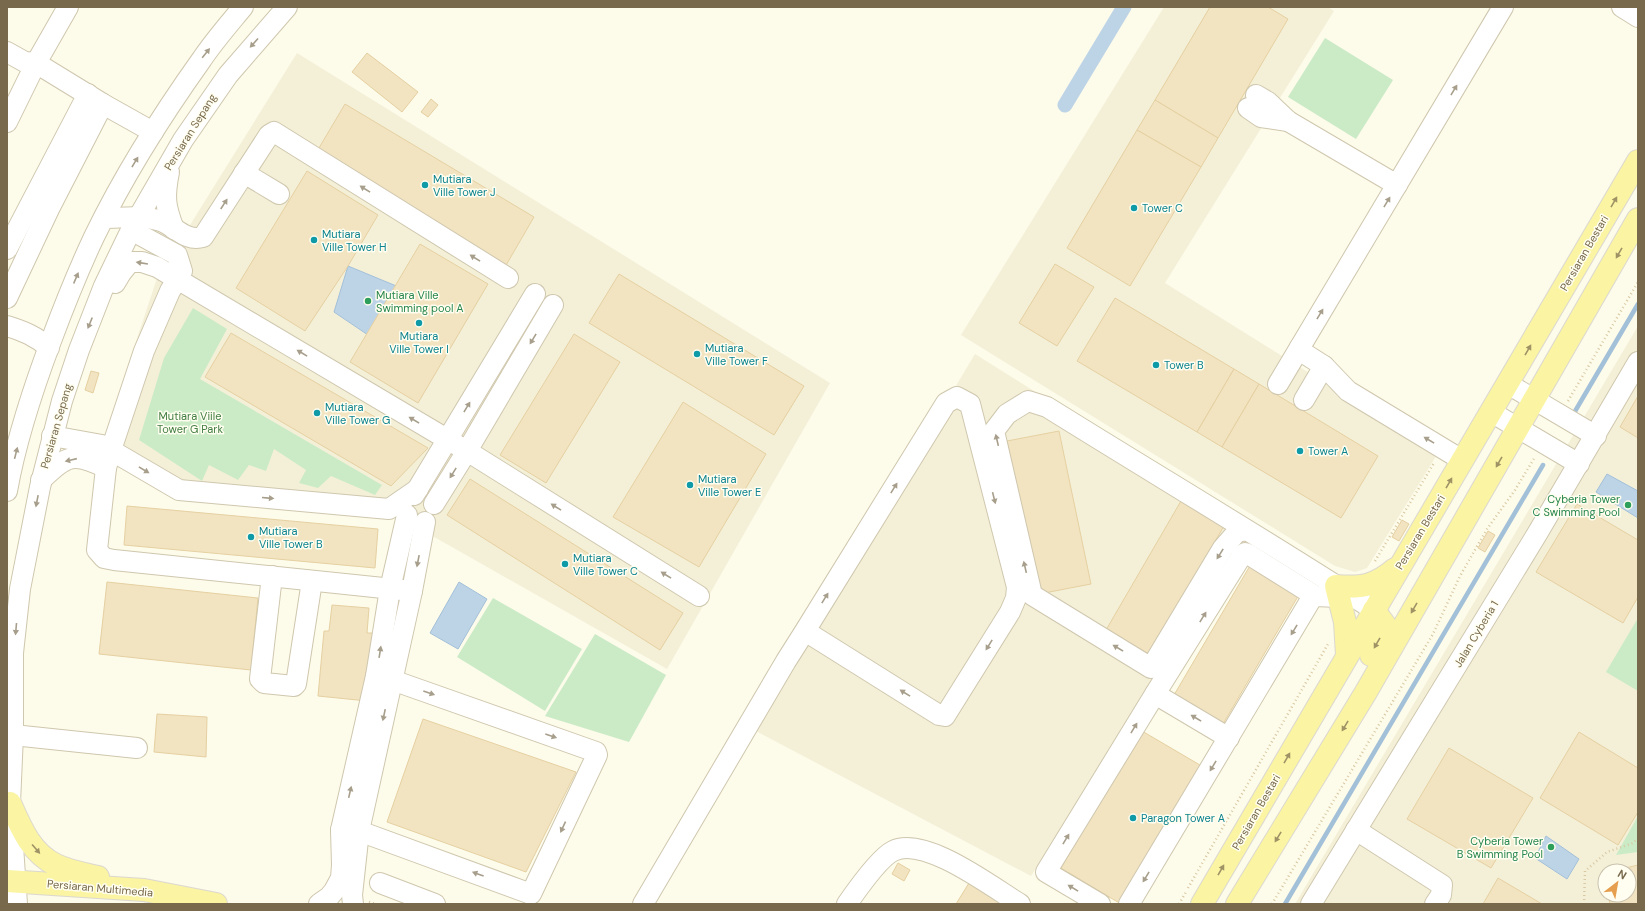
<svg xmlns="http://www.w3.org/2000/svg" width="1645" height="911" viewBox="0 0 1645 911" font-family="'DM Sans',sans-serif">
	<rect width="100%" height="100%" fill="#fdfbea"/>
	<!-- residential -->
	<g fill="#f4f0d8" fill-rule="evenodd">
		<polygon points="1164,7 1328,7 1334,11 1165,283 1438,453 1367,568 1355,572 1335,566 961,335"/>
		<polygon points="297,53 830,383 667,669 399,517 177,499 99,454 157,278"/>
		<path d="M1638,326v578h-343zM1605,871h24v24h-24z"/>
		<polygon points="975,354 1254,529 1031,876 750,728"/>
	</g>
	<!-- green -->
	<g fill="#cbebc7">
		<polygon points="1325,38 1393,80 1356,139 1288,97"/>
		<polygon points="193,308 227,329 200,379 382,485 375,495 331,476 318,488 299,483 306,470 274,449 266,471 249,465 238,480 209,465 202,481 139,440 164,358"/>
		<polygon points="493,598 582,649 545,711 457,657"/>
		<polygon points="1638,618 1638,691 1606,672"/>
		<polygon points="595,634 666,675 629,742 545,716"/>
		<polygon points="1638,816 1638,852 1616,855"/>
	</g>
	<!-- water -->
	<g fill="#bdd4e7" stroke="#a3c0d9">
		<polygon points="348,266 406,290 371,337 334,312"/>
		<polygon points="1607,474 1638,491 1638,518 1596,492"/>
		<polygon points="459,582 487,599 458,649 430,633"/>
		<polygon points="1546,836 1579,859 1567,879 1535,858"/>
	</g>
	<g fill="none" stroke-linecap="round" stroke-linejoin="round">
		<!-- stream -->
		<g stroke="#a3c0d9" stroke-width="4.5">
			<polyline points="1574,413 1638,304"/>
			<polyline points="1285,904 1543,465"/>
		</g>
		<!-- canal -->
		<polyline stroke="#bdd4e7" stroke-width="15" points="1065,105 1124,7"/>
	</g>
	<!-- building -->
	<g fill="#f2e3c1" stroke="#e5d0a1">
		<polygon points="1210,7 1268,7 1288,19 1218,138 1155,100"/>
		<polygon points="367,53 418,92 402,112 352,72"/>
		<polygon points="431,99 438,105 428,117 421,112"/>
		<polygon points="1155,100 1218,138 1201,167 1137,130"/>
		<polygon points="345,104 534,217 505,267 316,153"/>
		<polygon points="1137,130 1201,167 1130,286 1067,248"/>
		<polygon points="307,171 378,215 348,266 305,331 236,288"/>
		<polygon points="420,244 488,284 418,403 350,362"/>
		<polygon points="1055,264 1094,287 1057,346 1019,323"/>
		<polygon points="619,274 804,386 774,435 589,323"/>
		<polygon points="1115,298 1234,369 1197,432 1077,361"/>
		<polygon points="231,333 428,448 391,486 205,377"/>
		<polygon points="574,334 620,362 546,483 500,455"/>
		<polygon points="1234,369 1259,384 1222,447 1197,432"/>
		<polygon points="91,371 99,373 93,393 85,390"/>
		<polygon points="1259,384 1378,456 1341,518 1222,447"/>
		<polygon points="1638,396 1638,438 1620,427"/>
		<polygon points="683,402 766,454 699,567 613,517"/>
		<polygon points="1059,431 1091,584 1039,594 1007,441"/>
		<polygon points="470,479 683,613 660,650 447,515"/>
		<polygon points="1181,501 1224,526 1149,654 1106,630"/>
		<polygon points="1577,504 1638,540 1638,597 1623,623 1536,572"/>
		<polygon points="127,506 378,529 375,568 124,545"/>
		<polygon points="1402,520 1409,524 1399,541 1392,537"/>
		<polygon points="1488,531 1495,535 1485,552 1478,548"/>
		<polygon points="1251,564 1300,593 1223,724 1174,695"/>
		<polygon points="107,582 258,598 251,670 99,654"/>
		<polygon points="332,605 369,608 367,633 373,633 367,701 318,696 324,631 329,631"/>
		<polygon points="157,714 207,717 206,757 154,752"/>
		<polygon points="423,719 576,772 526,872 387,822"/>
		<polygon points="1142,731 1205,768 1121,904 1061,868"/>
		<polygon points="1579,732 1638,768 1638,812 1618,845 1540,798"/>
		<polygon points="1449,748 1533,798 1491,868 1407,819"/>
		<polygon points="898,863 910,870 904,881 892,874"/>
		<polygon points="1638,865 1638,904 1610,904 1608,895 1629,895 1629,871 1613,871"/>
		<polygon points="1605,873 1605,885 1602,874"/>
		<polygon points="1498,878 1542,904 1483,904"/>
		<polygon points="969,883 1005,904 956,904"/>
	</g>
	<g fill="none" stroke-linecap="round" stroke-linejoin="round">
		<!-- minor casing -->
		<g stroke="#cfc7ae" stroke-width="22">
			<g id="minor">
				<polyline points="1622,7 1638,17"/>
				<polyline points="7,52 25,62 36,63 103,104 153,132"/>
				<polyline points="1256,95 1268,102 1288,121 1397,185"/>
				<polyline points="1248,108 1261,117 1288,121"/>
				<polyline points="7,122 36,63 68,7"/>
				<path d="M169,172c-5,25 -4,34 5,57"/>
				<polyline points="244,173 279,194"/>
				<path d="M105,218c18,0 38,-3 56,3 15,6 25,21 42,16l66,-102 5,-3 234,146"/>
				<polyline points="131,230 177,255 182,271 170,291 144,351 111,450 106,468 97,550 104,558 114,560 412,591"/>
				<polyline points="7,249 88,94"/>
				<polyline points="115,283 121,273 130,262 142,262 157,267 467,451 553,305"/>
				<polyline points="7,298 49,209 103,104"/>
				<path d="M7,326c16,5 29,10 42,22"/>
				<polyline points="1300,347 1302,352 1324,366 1348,391 1462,460"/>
				<polyline points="1278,384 1503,7"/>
				<polyline points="1508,384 1596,436"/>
				<polyline points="1304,400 1324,366"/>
				<polyline points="1491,412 1579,464"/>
				<polyline points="52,436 102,445 179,490 389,509 418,489"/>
				<path d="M41,480c26,-24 31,-29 65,-12"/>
				<path d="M7,491c9,-51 26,-102 44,-150 13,-35 27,-70 43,-104 30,-62 68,-122 108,-178 12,-18 27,-35 41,-52"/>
				<polyline points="414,495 535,294"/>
				<polyline points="434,504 467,451 699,596"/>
				<path d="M1247,530l-10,2 -14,16 -72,120 -119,-73 -38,-164 13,-17 21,-13 19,6c109,68 219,133 327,203"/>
				<polyline points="272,576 260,679 264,683 294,686 296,684 312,581"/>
				<polyline points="1155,694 1229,738"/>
				<polyline points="13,735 137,748"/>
				<polyline points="341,830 359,831 531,894 597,755 596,752 392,680 376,676"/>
				<polyline points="1356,830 1442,885 1441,895 1435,904"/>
				<polyline points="380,883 435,904"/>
				<polyline points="17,904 10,803 13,735 13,653 20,589 40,487 62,401 79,350 104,286 131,230 183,140 228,75 287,7"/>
				<polyline points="319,904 329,897 334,891 341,878 342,865 341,830 376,676 390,589 407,515"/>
				<polyline points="353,904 352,895 359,831 412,591 425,522"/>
				<polyline points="643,904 786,661 805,631 946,403 957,397 970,404 1017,587 1016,598 1010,612 945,716 939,715 805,631"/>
				<path d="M847,904c9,-13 32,-46 46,-53 31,-16 99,36 127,53"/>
				<polyline points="1100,904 1046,872 1155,694 1242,555 1245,553 1248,554 1312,594 1313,596 1340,597"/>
				<polyline points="1129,904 1313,596"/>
				<polyline points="1311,904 1537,534 1638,362"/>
			</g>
		</g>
		<!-- major casing -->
		<g stroke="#dcd8d0" stroke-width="24">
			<g id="major">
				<path d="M1347,655l-2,-33 -9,-36c26,2 39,0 59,-17"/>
				<polyline points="1371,655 1384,631 1385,625 1374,610"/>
				<path d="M10,803c11,25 21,50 46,62 12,6 29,9 42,12"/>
				<polyline points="7,881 144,890 216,904"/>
				<polyline points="1202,904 1638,161"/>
				<polyline points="1237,904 1366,692 1638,219"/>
			</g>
		</g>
		<!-- path -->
		<g stroke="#d8c8a3" stroke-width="2.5" stroke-dasharray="1 3" stroke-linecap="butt">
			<polyline points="1568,401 1638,282"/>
			<polyline points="1375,561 1434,463"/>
			<polyline points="1188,888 1328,644"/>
			<polyline points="369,902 376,904"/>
			<polyline points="1179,904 1186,892"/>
			<polyline points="1272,904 1433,634 1460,576 1487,529 1515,490 1535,457"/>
			<polyline points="1584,904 1585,871 1607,852 1633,843 1638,838"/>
		</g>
		<!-- minor -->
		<use href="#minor" stroke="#fff" stroke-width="20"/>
		<!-- major -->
		<use href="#major" stroke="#faf4a3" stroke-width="22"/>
	</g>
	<!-- one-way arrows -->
	<defs><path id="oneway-solid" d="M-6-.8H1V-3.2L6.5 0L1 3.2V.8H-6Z"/></defs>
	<g fill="#a79e8b">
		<use href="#oneway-solid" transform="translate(254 43) rotate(132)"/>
		<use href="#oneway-solid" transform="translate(206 53) rotate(-51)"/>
		<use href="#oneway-solid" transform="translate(1454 90) rotate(-59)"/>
		<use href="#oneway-solid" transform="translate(135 162) rotate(-59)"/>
		<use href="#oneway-solid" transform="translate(365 189) rotate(-148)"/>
		<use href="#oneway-solid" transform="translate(1387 202) rotate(-59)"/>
		<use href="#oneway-solid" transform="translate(224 204) rotate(-57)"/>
		<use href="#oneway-solid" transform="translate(475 258) rotate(-148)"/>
		<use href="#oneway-solid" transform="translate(142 263) rotate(-171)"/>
		<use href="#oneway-solid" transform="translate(76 278) rotate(-67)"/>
		<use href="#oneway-solid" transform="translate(1320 314) rotate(-59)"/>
		<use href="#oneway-solid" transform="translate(90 323) rotate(112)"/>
		<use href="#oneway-solid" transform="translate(533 339) rotate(121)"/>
		<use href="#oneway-solid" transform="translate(302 353) rotate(-149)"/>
		<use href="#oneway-solid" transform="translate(467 407) rotate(-59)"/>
		<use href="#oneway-solid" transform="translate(414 420) rotate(-149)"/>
		<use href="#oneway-solid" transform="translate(997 440) rotate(-103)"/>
		<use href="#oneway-solid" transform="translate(1429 440) rotate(-149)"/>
		<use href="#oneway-solid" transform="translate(16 453) rotate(-76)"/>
		<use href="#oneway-solid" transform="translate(71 460) rotate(167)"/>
		<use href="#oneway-solid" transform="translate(144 470) rotate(31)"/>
		<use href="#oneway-solid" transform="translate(453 473) rotate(122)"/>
		<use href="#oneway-solid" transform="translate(894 488) rotate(-58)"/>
		<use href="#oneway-solid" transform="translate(268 498) rotate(5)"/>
		<use href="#oneway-solid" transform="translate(994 498) rotate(76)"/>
		<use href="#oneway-solid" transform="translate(37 501) rotate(101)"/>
		<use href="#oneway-solid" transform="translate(556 507) rotate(-148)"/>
		<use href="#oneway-solid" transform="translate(1220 554) rotate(122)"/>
		<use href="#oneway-solid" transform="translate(418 561) rotate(101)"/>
		<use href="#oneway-solid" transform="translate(1025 567) rotate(-103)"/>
		<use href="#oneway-solid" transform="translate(666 575) rotate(-148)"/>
		<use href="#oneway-solid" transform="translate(825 598) rotate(-58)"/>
		<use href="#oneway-solid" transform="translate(1203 617) rotate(-58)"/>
		<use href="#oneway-solid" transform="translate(16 629) rotate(95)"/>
		<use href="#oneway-solid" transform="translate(1294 630) rotate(121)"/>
		<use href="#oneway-solid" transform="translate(989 645) rotate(122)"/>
		<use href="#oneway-solid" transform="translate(1118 648) rotate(-149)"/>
		<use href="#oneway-solid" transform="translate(380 652) rotate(-81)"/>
		<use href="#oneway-solid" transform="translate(429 693) rotate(19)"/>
		<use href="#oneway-solid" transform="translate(905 693) rotate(-148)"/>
		<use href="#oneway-solid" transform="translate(384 715) rotate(102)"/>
		<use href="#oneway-solid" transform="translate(1196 718) rotate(-149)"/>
		<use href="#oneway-solid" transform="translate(1134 728) rotate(-59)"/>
		<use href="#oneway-solid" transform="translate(551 736) rotate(19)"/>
		<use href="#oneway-solid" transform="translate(1213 766) rotate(121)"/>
		<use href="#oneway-solid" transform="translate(350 792) rotate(-77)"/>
		<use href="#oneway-solid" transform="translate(563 827) rotate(115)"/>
		<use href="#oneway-solid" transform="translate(1066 839) rotate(-59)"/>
		<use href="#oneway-solid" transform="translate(478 874) rotate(-160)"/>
		<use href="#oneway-solid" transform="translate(1146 877) rotate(121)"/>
		<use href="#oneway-solid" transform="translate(1073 888) rotate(-149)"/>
	</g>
	<g fill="#9f9366">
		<use href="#oneway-solid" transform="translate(1614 202) rotate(-60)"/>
		<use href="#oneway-solid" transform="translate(1619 253) rotate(120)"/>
		<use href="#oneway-solid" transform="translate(1528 350) rotate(-60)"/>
		<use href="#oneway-solid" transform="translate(1499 462) rotate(120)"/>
		<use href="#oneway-solid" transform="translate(1449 483) rotate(-60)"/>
		<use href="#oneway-solid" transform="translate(1414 608) rotate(120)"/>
		<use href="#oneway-solid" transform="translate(1377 643) rotate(120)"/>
		<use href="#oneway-solid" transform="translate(1345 726) rotate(121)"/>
		<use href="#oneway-solid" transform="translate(1287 758) rotate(-60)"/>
		<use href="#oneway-solid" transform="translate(1278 837) rotate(121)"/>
		<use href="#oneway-solid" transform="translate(36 849) rotate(49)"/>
		<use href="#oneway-solid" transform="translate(1221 870) rotate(-60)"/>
	</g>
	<!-- markers -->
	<g fill="#0f9aa8" stroke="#fffef0" stroke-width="1.5">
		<circle cx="425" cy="185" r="4"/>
		<circle cx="1134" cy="208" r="4"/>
		<circle cx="314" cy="240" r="4"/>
		<circle cx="419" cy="323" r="4"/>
		<circle cx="697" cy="354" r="4"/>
		<circle cx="1156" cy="365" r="4"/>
		<circle cx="317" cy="413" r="4"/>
		<circle cx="1300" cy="451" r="4"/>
		<circle cx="690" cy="485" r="4"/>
		<circle cx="251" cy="537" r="4"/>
		<circle cx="565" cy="564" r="4"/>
		<circle cx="1133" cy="818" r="4"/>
	</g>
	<g fill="#2e9e5b" stroke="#fffef0" stroke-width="1.5">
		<circle cx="368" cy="301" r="4"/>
		<circle cx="1628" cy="505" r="4"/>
		<circle cx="1551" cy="847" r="4"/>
	</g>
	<g text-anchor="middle" stroke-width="3" stroke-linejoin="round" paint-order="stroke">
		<!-- street labels -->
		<g font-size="11" fill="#78694c" stroke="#fffef0">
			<text transform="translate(190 132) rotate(-58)" y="4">Persiaran Sepang</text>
			<text transform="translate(1584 253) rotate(-60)" y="4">Persiaran Bestari</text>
			<text transform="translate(56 426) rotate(-74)" y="4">Persiaran Sepang</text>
			<text transform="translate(1420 532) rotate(-59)" y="4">Persiaran Bestari</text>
			<text transform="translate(1476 634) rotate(-59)" y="4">Jalan Cyberia 1</text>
			<text transform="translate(1256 812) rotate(-60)" y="4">Persiaran Bestari</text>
			<text transform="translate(100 888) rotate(5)" y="4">Persiaran Multimedia</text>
		</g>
		<!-- culture labels -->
		<g font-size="11" fill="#0d838f" stroke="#fffef0" text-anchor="start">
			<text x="433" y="183">Mutiara<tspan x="433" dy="13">Ville Tower J</tspan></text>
			<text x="1142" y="212">Tower C</text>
			<text x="322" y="238">Mutiara<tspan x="322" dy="13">Ville Tower H</tspan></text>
			<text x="419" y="340" text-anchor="middle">Mutiara<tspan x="419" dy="13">Ville Tower I</tspan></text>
			<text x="705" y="352">Mutiara<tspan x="705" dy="13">Ville Tower F</tspan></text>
			<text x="1164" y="369">Tower B</text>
			<text x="325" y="411">Mutiara<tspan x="325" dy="13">Ville Tower G</tspan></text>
			<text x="1308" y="455">Tower A</text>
			<text x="698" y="483">Mutiara<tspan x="698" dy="13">Ville Tower E</tspan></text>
			<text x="259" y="535">Mutiara<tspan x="259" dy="13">Ville Tower B</tspan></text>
			<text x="573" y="562">Mutiara<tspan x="573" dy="13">Ville Tower C</tspan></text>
			<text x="1141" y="822">Paragon Tower A</text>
		</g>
		<!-- leisure labels -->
		<g font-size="11" fill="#27864d" stroke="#fffef0" text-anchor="end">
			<text x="376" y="299" text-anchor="start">Mutiara Ville<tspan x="376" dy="13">Swimming pool A</tspan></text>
			<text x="1620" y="503">Cyberia Tower<tspan x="1620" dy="13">C Swimming Pool</tspan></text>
			<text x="1543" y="845">Cyberia Tower<tspan x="1543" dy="13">B Swimming Pool</tspan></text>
		</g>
		<!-- park labels -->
		<g font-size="11" fill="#437e44" stroke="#fffef0">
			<text x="190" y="420">Mutiara Viile<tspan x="190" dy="13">Tower G Park</tspan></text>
		</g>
	</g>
	<!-- border -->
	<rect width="1645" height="911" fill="none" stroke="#78694c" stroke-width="16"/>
	<!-- north arrow -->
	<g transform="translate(1617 883) rotate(31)"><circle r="19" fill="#fffef0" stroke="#c9c2ae"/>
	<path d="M0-3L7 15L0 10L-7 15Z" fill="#e69e4f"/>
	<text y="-6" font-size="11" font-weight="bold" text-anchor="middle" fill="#78694c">N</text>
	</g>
</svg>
